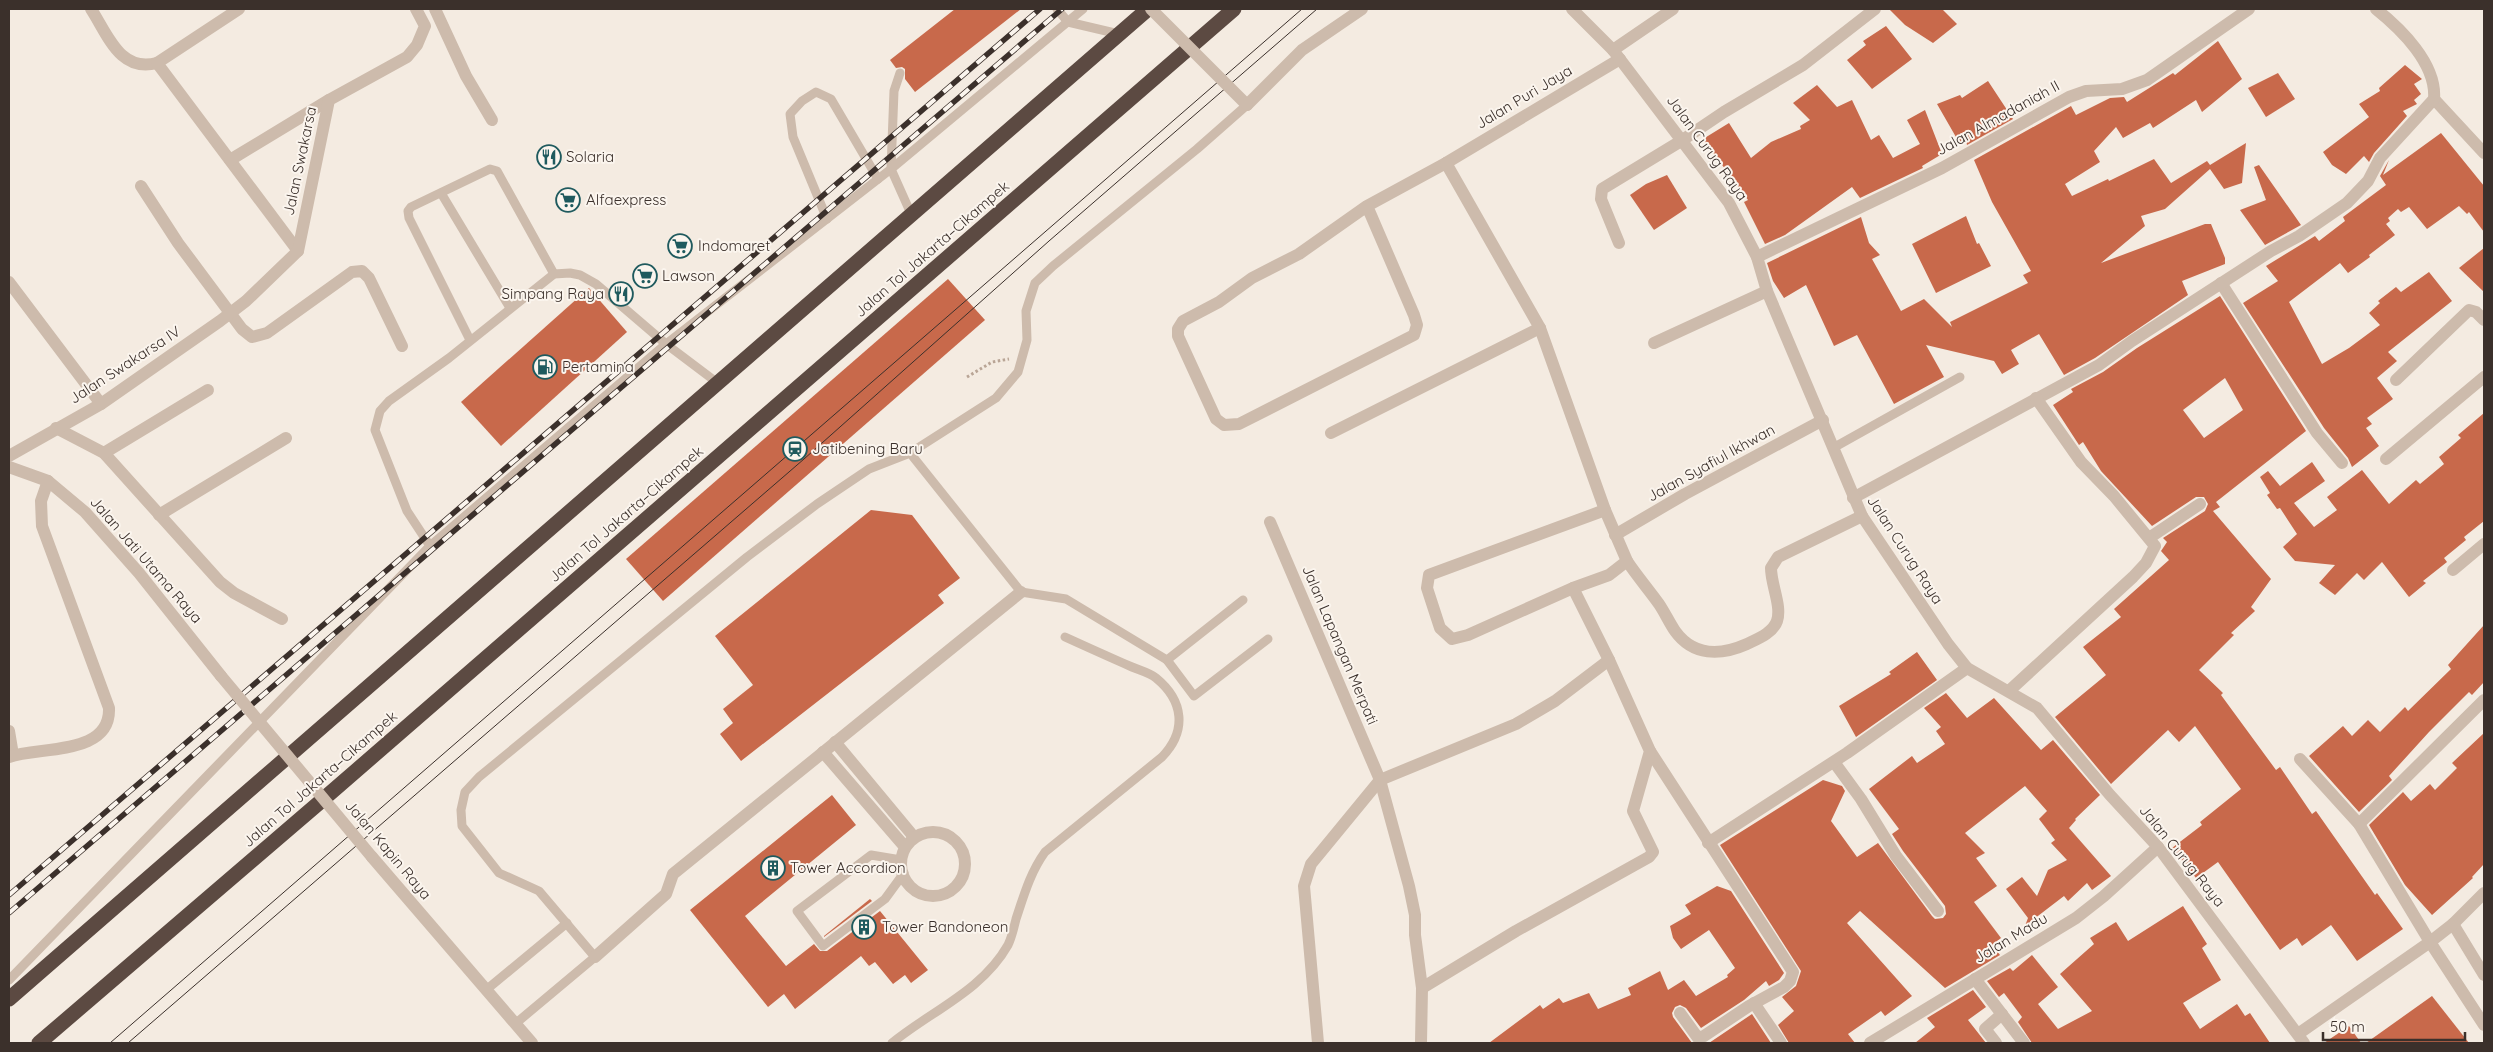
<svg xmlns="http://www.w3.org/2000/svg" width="2493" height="1052" viewBox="0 0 2493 1052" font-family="Quicksand,sans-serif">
	<rect width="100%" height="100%" fill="#f4ebe1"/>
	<!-- building -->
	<g fill="#c8694b" fill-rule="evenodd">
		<polygon points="955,9 1021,9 915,92 905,79 905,69 902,67 896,68 890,60"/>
		<polygon points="1889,9 1942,9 1957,24 1933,43 1905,25"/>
		<polygon points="1886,26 1912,59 1872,89 1847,60 1866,45 1863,41"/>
		<polygon points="2218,41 2242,79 2202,112 2196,100 2153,128 2150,123 2123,138 2116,127 2094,151 2100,162 2065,184 2072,196 2108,179 2109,181 2154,159 2171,183 2207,161 2210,165 2246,143 2242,183 2224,189 2210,169 2165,209 2141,216 2145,226 2101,263 2205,224 2211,224 2225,258 2225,264 2182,281 2188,295 2095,358 2064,375 2039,334 2011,350 2019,364 2002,374 1994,361 1926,345 1944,377 1894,404 1857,335 1834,346 1806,285 1784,298 1773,281 1767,263 1861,217 1869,243 1880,255 1872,259 1901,311 1924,299 1952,327 1950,322 2028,283 2023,275 2031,271 1992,202 1974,160 2071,106 2076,115 2110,98 2124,97 2127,102 2173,73 2175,75"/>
		<polygon points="2405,65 2422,79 2414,84 2421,94 2414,100 2417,104 2403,111 2407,116 2374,153 2369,162 2364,156 2346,174 2332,165 2323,152 2369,117 2359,104 2380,91 2379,88"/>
		<polygon points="2278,73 2295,99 2266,117 2248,88"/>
		<polygon points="1988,81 2013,119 1967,145 1966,141 1960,144 1937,104 1960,95 1962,98"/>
		<polygon points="1817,85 1837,107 1852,100 1871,140 1879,135 1893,158 1920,144 1907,120 1925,110 1942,154 1922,166 1923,168 1860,198 1852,187 1785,235 1765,244 1744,202 1748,200 1703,139 1729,123 1751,158 1771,142 1801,129 1800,126 1810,120 1793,103"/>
		<polygon points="2441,133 2484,186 2484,232 2469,212 2467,214 2459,206 2427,229 2409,207 2401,212 2398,209 2388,218 2390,221 2386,224 2395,235 2369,255 2370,257 2348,273 2340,263 2289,302 2322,364 2349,348 2380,325 2369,313 2380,303 2378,301 2396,287 2401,292 2429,272 2452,301 2388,352 2397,361 2377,378 2393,399 2367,418 2372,424 2366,428 2379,446 2352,467 2348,458 2324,428 2243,303 2278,281 2266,266 2315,236 2319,241 2345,221 2343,217 2386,185 2380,176 2389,160 2383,175"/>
		<polygon points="2259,165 2301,225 2265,245 2240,210 2266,200 2254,167"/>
		<polygon points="1667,175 1687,208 1654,230 1630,195 1646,184"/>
		<polygon points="1966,216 1977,244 1979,243 1991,266 1936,293 1912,244"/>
		<polygon points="2484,248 2484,292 2459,268"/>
		<polygon points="948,279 985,320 663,601 626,559"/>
		<polygon points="589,288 627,332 501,446 461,402"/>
		<path d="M2220,296l86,135 -90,71 4,5 -7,4 58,68 -20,28 4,4 -24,22 3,2 -35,35 24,23 -2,2 55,75 4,-3 32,47 4,-3 59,84 2,-2 26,36 -46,32 -26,-36 -29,21 -5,-8 -17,12 -62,-88 -22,16 -24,-30 30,-23 -2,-3 41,-33 -46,-63 -16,16 -11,-12 -57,54 -56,-67 51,-42 -23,-28 38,-30 -7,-8 55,-49 -8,-9 6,-9 -4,-4 42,-27 3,-7 -4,-7h-8l-44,29 -51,-55 -18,-29 -4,3 -26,-40 20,-13 -2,-3 32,-17 34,-24zM2225,378l18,32 -39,28 -21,-28z"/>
		<polygon points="2484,413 2484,521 2464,537 2466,540 2444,558 2447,562 2423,581 2426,583 2409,597 2382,562 2364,580 2357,573 2335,595 2319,583 2335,565 2295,561 2283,547 2297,534 2280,508 2277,509 2267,495 2270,493 2260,477 2268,471 2280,486 2312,462 2325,481 2294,503 2314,527 2337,510 2327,497 2362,470 2389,504 2416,480 2420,484 2444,464 2439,457 2461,438 2458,435"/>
		<polygon points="871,510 912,515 960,578 938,595 944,603 741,761 720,734 733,723 723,709 753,685 715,636"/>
		<polygon points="2484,625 2484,682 2472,695 2469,692 2429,732 2389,776 2392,780 2359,812 2309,756 2343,726 2352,736 2368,720 2380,732 2405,707 2408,711 2451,669 2448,665"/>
		<polygon points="1917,652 1937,680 1856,737 1839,706 1891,674 1889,672"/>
		<polygon points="1946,693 1967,718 1994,698 2041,750 2053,740 2100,795 2075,819 2076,820 2069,828 2111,876 2092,890 2087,883 2068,901 2064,896 2025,926 2028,918 2006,889 2022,877 2037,896 2048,870 2067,860 2051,843 2055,840 2039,819 2047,811 2025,786 1965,833 1985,853 1976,858 1997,886 1974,902 2001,938 1992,945 2000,955 1945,988 1860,911 1847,923 1912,996 1885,1016 1881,1011 1848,1034 1855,1043 1789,1043 1778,1025 1794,1011 1782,997 1796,986 1801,971 1720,845 1823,780 1842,786 1845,791 1831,821 1857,857 1878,843 1932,916 1935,919 1943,918 1946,914 1945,906 1903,851 1892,834 1899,829 1869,789 1912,756 1917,763 1945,744 1936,731 1941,727 1924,708"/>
		<polygon points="2484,733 2484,864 2472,877 2473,878 2432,915 2405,885 2369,825 2403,792 2411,801 2430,784 2435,790 2457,768 2452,763"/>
		<polygon points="832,795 856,825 745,916 786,966 814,944 820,951 827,951 880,911 928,970 911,983 905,975 893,984 875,962 869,966 861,956 795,1009 784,994 768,1007 690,910"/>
		<polygon points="1717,886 1731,891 1784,973 1779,980 1769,986 1766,981 1744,1000 1701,1028 1686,1008 1680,1005 1675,1007 1672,1013 1673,1017 1692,1043 1489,1043 1540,1005 1543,1009 1559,998 1563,1003 1589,993 1598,1009 1631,995 1628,988 1660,971 1668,990 1684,980 1696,996 1728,977 1727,975 1735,968 1709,930 1681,949 1673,938 1670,926 1691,914 1685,905"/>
		<polygon points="870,899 872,901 824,937 824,936"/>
		<polygon points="2183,906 2207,944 2202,948 2221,980 2183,1003 2200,1029 2237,1004 2245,1016 2250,1013 2270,1043 2032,1043 2018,1022 2022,1017 2004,993 1999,997 1987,981 2010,968 2013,971 2032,955 2058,987 2038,1004 2058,1029 2092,1011 2060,974 2094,944 2090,938 2116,922 2128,941"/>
		<polygon points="1973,990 1986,1007 1968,1020 1986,1043 1915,1043 1935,1027 1927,1018"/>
		<polygon points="2432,996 2469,1043 2366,1043"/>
		<polygon points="1752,1014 1771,1043 1708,1043 1709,1043"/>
		<polygon points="2349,1026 2361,1043 2324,1043"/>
	</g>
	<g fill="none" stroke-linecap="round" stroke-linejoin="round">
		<!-- path -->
		<polyline stroke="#b9a596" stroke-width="3" stroke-dasharray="2.5 2.5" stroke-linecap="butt" points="967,377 992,362 1009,359"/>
		<!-- service -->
		<g stroke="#cdbbac" stroke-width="9">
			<polyline points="1057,9 1068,22 1119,34"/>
			<polyline points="900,73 894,91 891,169 912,216"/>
			<polyline points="441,193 510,308"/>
			<polyline points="827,219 793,137 790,114 802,101 816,92 831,99 878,179"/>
			<polyline points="470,340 409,218 408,211 411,207 490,169 497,171 554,274"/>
			<polyline points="1833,448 1960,377"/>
			<polyline points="910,453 996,398 1018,372 1027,340 1026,311 1035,283 1053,266 1197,149 1247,105"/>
			<polyline points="430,546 407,511 375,430 380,411 389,401 449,358 554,274 570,273 580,275 596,284 666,344 719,384"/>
			<polyline points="1167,660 1194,696 1268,639"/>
			<polyline points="901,860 871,855 797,911 823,946 885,899 904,873"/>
			<polyline points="9,980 430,546 666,344 891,169 1083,9"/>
			<polyline points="486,990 567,923"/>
			<polyline points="515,1024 595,957 539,891 499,873 462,826 461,810 465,792 479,777 747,557 817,504 869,469 910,453 1021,592 1066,599 1167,660 1243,600"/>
			<path d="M892,1043c39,-32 90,-52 116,-98 4,-8 6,-18 8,-26 8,-24 14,-46 29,-67l117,-95c25,-26 22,-56 -6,-79 -6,-5 -17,-8 -24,-11 -23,-10 -45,-20 -67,-30"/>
		</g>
		<!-- minor -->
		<g stroke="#cdbbac" stroke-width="12">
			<path d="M91,9c17,26 29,64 66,54"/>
			<polyline points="239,9 157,63 298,251"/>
			<polyline points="435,9 466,76 492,120"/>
			<polyline points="1613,50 1673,9"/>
			<polyline points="2434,99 2484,153"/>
			<polyline points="230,160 329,100"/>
			<polyline points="141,186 178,243 242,329 252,337 267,333 352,272 362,271 369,278 402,346"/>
			<polyline points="1367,206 1414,315 1417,325 1414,335 1239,424 1224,425 1216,419 1178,336 1178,329 1183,321 1219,302 1252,278 1299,254 1367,206 1446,163 1620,59"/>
			<polyline points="1619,243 1601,199 1602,189 1681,141 1724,112 1803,65 1875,9"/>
			<polyline points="1757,257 1942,168 2069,97 2086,91 2122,89 2147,80 2249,9"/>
			<polyline points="9,282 101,404"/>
			<polyline points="2221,283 2317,433 2342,463"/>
			<polyline points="1654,343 1767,291"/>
			<polyline points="2396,380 2469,310 2476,312 2484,320"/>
			<polyline points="56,428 104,453 220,582 234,593 282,619"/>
			<polyline points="1331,433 1540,328"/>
			<polyline points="104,453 208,390"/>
			<polyline points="9,456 101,404 220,321 246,301 298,251 329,100 407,57 417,45 425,26 416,9"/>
			<polyline points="2386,459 2484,377"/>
			<path d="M1853,498l246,-133 33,-24 139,-90 28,-15 48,-33 21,-22 12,-23 54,-59c3,-35 -33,-70 -58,-90"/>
			<polyline points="159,515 286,438"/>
			<polyline points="1270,522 1380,780 1409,886 1415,915 1415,935 1422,988 1421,1043"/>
			<polyline points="1615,535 1685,494 1823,420"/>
			<polyline points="2149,538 2200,504"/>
			<path d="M1627,561c10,15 22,29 32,43 6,9 10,18 16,27 18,25 45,25 72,13 10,-5 26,-11 30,-23 5,-15 -6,-36 -6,-53l7,-11 84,-41"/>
			<polyline points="2453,570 2484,544"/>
			<polyline points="1573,588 1468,635 1452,639 1440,628 1427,588 1429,575 1605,510"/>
			<polyline points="2009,691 2133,577 2146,563 2155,546 2114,496 2081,462 2036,398"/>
			<polyline points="9,731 13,755"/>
			<polyline points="835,742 914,837"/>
			<polyline points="1650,751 1793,972 1790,981 1784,987 1749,1006 1704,1036 1698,1038 1680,1013"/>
			<polyline points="823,752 905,847"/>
			<path d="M9,757c31,-11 102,-1 100,-49l-67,-182 -1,-25 7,-20"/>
			<polyline points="2300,759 2359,824 2430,942 2484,1025"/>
			<polyline points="1834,762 1861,799 1896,856 1938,911"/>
			<polyline points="2359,824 2484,700"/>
			<circle cx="933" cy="864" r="32"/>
			<polyline points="1708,843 1847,753 1967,668"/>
			<polyline points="2453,924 2484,975"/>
			<polyline points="595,957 666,894 673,874 1021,592"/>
			<polyline points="1975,979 2024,1043"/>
			<polyline points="1422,988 1516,931 1649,857 1653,852 1633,811 1650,751 1609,660 1573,588 1609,575 1627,561 1605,510 1540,328 1446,163"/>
			<polyline points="1754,1003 1781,1043"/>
			<polyline points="2298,1034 2430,942 2453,924 2484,893"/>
			<polyline points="1318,1043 1304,886 1311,864 1380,780 1516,724 1555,701 1609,660"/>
			<polyline points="1870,1043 2076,918 2104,896 2158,847"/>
			<polyline points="1996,1043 1985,1029 2002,1014"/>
		</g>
		<!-- tertiary -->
		<g stroke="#cdbbac" stroke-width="12">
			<polyline points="1572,9 1613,50 1729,203 1757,257 1767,291 1862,516 1948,644 1967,668 2037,708 2110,795 2158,847 2304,1043"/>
			<polyline points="1247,105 1302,50 1362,9"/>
			<polyline points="9,467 48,481 85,512 139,573 221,676"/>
			<polyline points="372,857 532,1043"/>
		</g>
		<!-- motorway -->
		<g stroke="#5c4a42" stroke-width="15">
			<polyline points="9,999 1148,9"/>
			<polyline points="39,1043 320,802 1234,9"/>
		</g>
		<!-- tram -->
		<g stroke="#3b302b" stroke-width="1">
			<polyline points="110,1043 1302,9"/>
			<polyline points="128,1043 804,459 1049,241 1317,9"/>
		</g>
		<!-- rail casing -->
		<g stroke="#3b302b" stroke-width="5.5">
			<g id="rail">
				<polyline points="9,895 1040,9"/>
				<polyline points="9,913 1062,9"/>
			</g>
		</g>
		<!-- rail -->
		<use href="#rail" stroke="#fbf5ee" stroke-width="4" stroke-dasharray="11" stroke-linecap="butt"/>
		<!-- tertiary-bridge -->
		<g stroke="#cdbbac" stroke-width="12">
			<polyline points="1151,9 1247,105"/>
			<polyline points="221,676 372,857"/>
		</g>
	</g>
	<!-- icons -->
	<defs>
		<g id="restaurant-ring" transform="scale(1.25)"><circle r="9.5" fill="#fbf5ee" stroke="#1f5a5e" stroke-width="1.5"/><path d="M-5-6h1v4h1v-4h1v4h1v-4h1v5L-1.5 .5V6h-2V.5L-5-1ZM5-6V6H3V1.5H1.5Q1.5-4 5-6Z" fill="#1f5a5e"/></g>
		<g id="supermarket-ring" transform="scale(1.25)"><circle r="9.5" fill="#fbf5ee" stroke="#1f5a5e" stroke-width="1.5"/><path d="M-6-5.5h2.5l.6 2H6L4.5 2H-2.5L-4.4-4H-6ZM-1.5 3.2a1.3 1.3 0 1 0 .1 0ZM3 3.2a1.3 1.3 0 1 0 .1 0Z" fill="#1f5a5e"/></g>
		<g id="fuel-ring" transform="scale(1.25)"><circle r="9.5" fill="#fbf5ee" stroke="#1f5a5e" stroke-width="1.5"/><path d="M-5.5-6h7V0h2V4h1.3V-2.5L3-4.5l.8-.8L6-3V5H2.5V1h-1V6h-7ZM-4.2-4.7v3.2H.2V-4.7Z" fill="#1f5a5e"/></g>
		<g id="station-ring" transform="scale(1.25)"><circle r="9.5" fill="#fbf5ee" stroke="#1f5a5e" stroke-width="1.5"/><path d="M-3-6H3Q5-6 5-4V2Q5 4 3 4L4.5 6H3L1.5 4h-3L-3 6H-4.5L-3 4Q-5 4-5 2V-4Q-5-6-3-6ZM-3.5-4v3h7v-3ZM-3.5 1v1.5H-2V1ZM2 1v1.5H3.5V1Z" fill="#1f5a5e"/></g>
		<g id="building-ring" transform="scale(1.25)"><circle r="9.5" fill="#fbf5ee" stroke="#1f5a5e" stroke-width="1.5"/><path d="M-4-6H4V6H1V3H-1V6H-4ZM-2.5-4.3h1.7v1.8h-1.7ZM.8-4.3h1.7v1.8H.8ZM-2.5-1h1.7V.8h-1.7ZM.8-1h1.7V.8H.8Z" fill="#1f5a5e"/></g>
	</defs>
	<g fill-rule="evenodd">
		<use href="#restaurant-ring" x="549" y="157"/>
		<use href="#supermarket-ring" x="568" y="200"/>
		<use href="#supermarket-ring" x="680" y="246"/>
		<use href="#supermarket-ring" x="645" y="276"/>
		<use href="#restaurant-ring" x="621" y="294"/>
		<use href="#fuel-ring" x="545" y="367"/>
		<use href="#station-ring" x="795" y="449"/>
		<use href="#building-ring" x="773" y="868"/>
		<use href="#building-ring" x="864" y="927"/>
	</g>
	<g text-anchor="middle" stroke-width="4" stroke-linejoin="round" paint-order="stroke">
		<!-- street labels -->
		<g font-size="15" fill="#3b302b" stroke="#fbf5ee">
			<text transform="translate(1524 97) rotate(-31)" y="5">Jalan Puri Jaya</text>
			<text transform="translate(1998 118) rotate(-29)" y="5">Jalan Almadaniah II</text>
			<text transform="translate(1707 148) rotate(54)" y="5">Jalan Curug Raya</text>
			<text transform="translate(300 161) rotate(-78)" y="5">Jalan Swakarsa</text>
			<text transform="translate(932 249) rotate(-41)" y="5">Jalan Tol Jakarta–Cikampek</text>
			<text transform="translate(125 365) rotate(-33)" y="5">Jalan Swakarsa IV</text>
			<text transform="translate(1711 463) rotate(-29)" y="5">Jalan Syafiul Ikhwan</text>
			<text transform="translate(626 514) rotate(-41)" y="5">Jalan Tol Jakarta–Cikampek</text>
			<text transform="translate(1905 550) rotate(57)" y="5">Jalan Curug Raya</text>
			<text transform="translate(146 560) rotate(49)" y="5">Jalan Jati Utama Raya</text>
			<text transform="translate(1340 645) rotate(67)" y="5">Jalan Lapangan Merpati</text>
			<text transform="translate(320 779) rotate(-41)" y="5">Jalan Tol Jakarta–Cikampek</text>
			<text transform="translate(388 850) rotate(50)" y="5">Jalan Kapin Raya</text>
			<text transform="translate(2182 856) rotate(51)" y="5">Jalan Curug Raya</text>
			<text transform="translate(2011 938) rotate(-31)" y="5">Jalan Madu</text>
		</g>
		<!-- poi labels -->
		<g font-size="15" fill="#3b302b" stroke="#fbf5ee" text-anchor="start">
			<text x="566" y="162">Solaria</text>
			<text x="586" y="205">Alfaexpress</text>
			<text x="698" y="251">Indomaret</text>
			<text x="662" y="281">Lawson</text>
			<text x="604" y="299" text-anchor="end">Simpang Raya</text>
			<text x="562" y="372">Pertamina</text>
			<text x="812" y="454">Jatibening Baru</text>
			<text x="790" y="873">Tower Accordion</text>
			<text x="882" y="932">Tower Bandoneon</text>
		</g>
	</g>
	<!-- border -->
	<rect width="2493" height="1052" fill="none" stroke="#3b302b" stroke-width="20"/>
	<!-- scale -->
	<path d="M2323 1032v8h142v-8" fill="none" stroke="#3b302b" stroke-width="2.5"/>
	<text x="2330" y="1032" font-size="15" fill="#3b302b" stroke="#fbf5ee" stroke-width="4" paint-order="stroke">50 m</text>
</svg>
